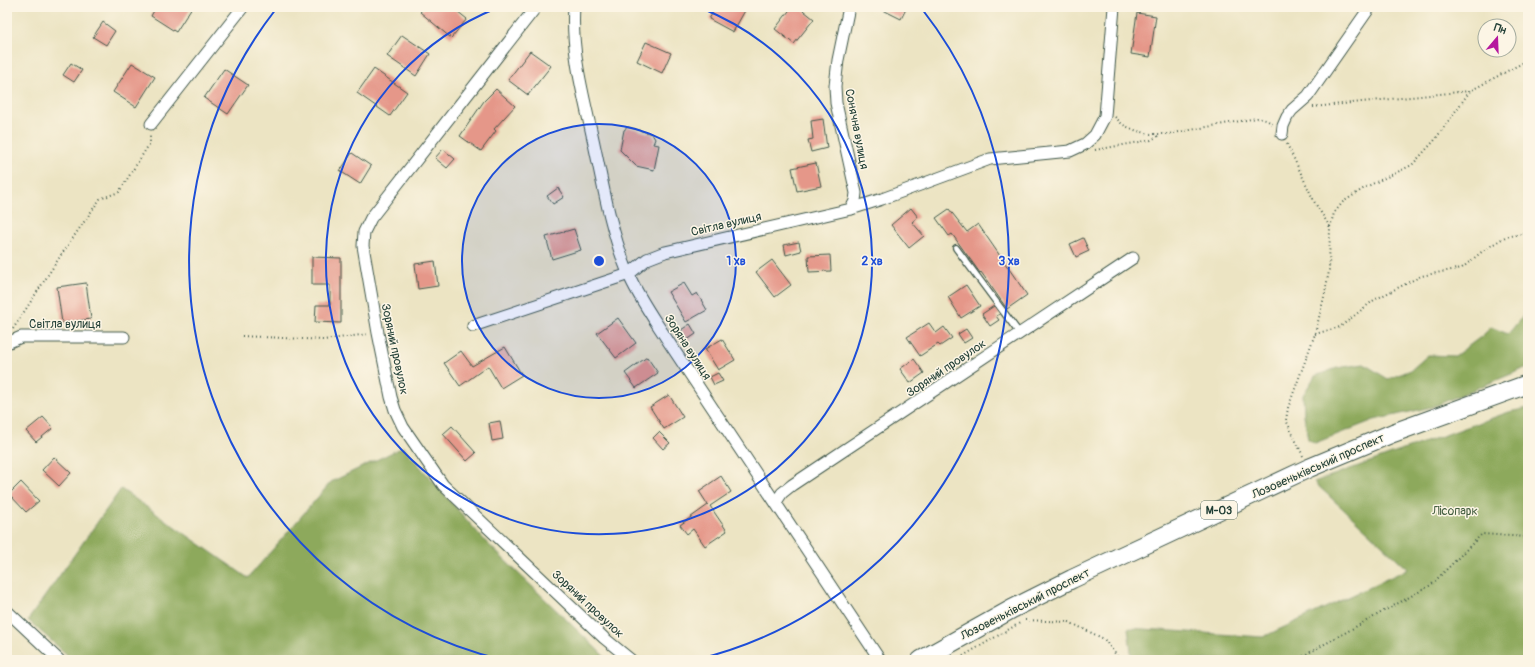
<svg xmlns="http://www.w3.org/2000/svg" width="1535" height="667" viewBox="0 0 1535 667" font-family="Pangolin,sans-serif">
	<rect width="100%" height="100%" fill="#fcf5e5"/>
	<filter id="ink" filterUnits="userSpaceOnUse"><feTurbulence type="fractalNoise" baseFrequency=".025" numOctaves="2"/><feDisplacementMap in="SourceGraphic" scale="8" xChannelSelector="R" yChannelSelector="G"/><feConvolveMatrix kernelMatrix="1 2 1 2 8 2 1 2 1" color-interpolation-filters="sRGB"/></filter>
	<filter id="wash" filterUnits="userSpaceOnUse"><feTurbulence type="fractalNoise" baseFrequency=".012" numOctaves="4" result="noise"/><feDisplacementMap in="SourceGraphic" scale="16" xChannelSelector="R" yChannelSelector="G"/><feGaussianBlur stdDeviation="0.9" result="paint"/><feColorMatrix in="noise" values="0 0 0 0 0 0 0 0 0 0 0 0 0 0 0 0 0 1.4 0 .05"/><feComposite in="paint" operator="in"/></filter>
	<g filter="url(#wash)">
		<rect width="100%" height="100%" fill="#ece4c3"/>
		<!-- forest -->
		<g fill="#8da95b" stroke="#567348">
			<polygon points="1528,310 1528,367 1432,407 1374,420 1315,443 1308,439 1304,415 1303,395 1315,376 1337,368 1364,364 1388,379 1411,370 1428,355 1455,356 1482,336 1491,327 1508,334"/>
			<polygon points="1528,408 1528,660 1132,660 1128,628 1263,637 1408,569 1314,482 1509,412"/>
			<polygon points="403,447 486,542 608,660 73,660 28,620 121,489 248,578 331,482"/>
		</g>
		<g id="blocks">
			<!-- building -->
			<g fill="#e59789">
				<polygon points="156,7 192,7 176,32 151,16"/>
				<polygon points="425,7 452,7 467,19 451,38 420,12"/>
				<polygon points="716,7 747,7 733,32 709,19"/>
				<polygon points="792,7 799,7 814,19 794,44 775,29"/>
				<polygon points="877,7 907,7 901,19"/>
				<polygon points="1137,13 1156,16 1150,57 1131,54"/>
				<polygon points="103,22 115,31 106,45 93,37"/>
				<polygon points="402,35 430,54 416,76 387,56"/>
				<polygon points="646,42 671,53 662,73 637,61"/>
				<polygon points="530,51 551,66 528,95 508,80"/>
				<polygon points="71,63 82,70 74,82 63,75"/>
				<polygon points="132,63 155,77 136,107 113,92"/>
				<polygon points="224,69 248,85 228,114 204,98"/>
				<polygon points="374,69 407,92 390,116 357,93"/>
				<polygon points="496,89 515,106 494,129 496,131 481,151 460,136 484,101"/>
				<polygon points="823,119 827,148 811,152 808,140 813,139 811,121"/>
				<polygon points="628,127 652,134 655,139 653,144 659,145 654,170 636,166 620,150 624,130"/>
				<polygon points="443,149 455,159 447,168 435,158"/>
				<polygon points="352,153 371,166 360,184 340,171"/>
				<polygon points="816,163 821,186 797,191 792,168"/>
				<polygon points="558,188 564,197 553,204 547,196"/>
				<polygon points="911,208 918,217 912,222 924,236 909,248 891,225"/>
				<polygon points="949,209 967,232 978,224 1027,295 1007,309 981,272 980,273 952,234 949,236 936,218"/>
				<polygon points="574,229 581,250 552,259 546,237"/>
				<polygon points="1083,238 1089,251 1076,257 1070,244"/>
				<polygon points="799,242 801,251 786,255 784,245"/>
				<polygon points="830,255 831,271 809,272 808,256"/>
				<polygon points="312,257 341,258 341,323 315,322 316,305 330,305 330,285 312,285"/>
				<polygon points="772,260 791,285 775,297 756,272"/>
				<polygon points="435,261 438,286 418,289 415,264"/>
				<polygon points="86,283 91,319 62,323 57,287"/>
				<polygon points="684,283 692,296 697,293 707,310 686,322 668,292"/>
				<polygon points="966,285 980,306 961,318 948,297"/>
				<polygon points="994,306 1000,314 996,316 999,320 990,326 982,314"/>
				<polygon points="618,318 636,343 616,358 597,333"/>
				<polygon points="929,323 936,333 944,327 952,338 940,346 938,344 920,356 907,337"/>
				<polygon points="690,324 696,334 687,340 681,330"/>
				<polygon points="966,329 972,338 964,343 958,334"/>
				<polygon points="722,339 735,360 718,370 705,349"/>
				<polygon points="505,347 522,375 501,388 488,366 460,386 444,363 461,351 472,366"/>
				<polygon points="647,357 658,373 636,388 625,373"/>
				<polygon points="914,359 924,373 910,383 900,369"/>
				<polygon points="718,373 723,381 714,385 710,377"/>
				<polygon points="669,395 683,417 664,429 650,407"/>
				<polygon points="43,417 53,428 36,442 26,431"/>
				<polygon points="500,421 503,439 492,441 489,423"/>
				<polygon points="452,426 476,453 467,461 443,434"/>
				<polygon points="659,432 670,443 663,449 653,438"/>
				<polygon points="54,457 71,473 59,486 42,470"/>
				<polygon points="721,476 731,492 710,506 727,531 705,546 693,529 687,534 680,525 708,505 699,491"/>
				<polygon points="21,482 39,501 26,512 9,494"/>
			</g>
		</g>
	</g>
	<g filter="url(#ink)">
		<use href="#blocks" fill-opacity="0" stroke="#3e5649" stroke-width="1"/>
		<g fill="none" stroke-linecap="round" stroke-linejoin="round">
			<!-- service casing -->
			<g stroke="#3e5649" stroke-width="8">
				<polyline id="service" points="956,248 1020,334"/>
			</g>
			<!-- minor casing -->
			<g stroke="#3e5649" stroke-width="13">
				<g id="minor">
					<polyline points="536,7 371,218 364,232 363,246 378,333 391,397 395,410 403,427 443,485 604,638 631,660"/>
					<path d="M574,7c-3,41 8,83 17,123 11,48 18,97 37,143 10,24 26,46 40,68l212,319"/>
					<polyline points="849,7 838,60 835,86 836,103 856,193 855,201 851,209"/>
					<polyline points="151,124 243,7"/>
					<polyline points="1282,134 1283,126 1287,117 1292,110 1308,96 1370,7"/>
					<polyline points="473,326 629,274 647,259 665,252 851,209 882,199 990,159 1070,151 1085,144 1095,135 1105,116 1114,7"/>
					<polyline points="7,343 21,337 124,337"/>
					<polyline points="776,502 782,493 792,485 1133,258"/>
					<polyline points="7,611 59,660"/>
				</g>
			</g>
			<!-- trunk casing -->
			<g stroke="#3e5649" stroke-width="20">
				<polyline id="trunk" points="921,660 1012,609 1072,579 1309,468 1393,433 1528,384"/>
			</g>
			<!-- path -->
			<g stroke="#3e5649" stroke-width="2" stroke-dasharray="1 3" stroke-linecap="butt">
				<polyline points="1313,107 1469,91"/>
				<polyline points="1115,117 1123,125 1137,131 1151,134 1168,134 1257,118 1266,120 1273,124"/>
				<polyline points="1287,144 1315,203 1330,227 1329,271 1325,293 1315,334 1288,408 1286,420 1303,456"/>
				<polyline points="1095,150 1151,140 1160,135"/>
				<polyline points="1330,227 1334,213 1343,202 1366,187 1412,165 1434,141 1470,91 1528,60"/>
				<polyline points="13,329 61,255 100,199 119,192 150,143 150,134"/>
				<polyline points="1315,334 1340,327 1374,300 1421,276 1462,268 1484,250 1505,237 1528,233"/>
				<polyline points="242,336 324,340 368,334"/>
				<polyline points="1025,620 1069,622 1104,639 1120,660"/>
				<polyline points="1302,658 1316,660"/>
				<polyline points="956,660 1020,623"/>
				<polyline points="1296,660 1431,585 1482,534 1528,537"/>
				<polyline points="1520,660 1528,655"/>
			</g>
			<!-- service -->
			<use href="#service" stroke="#fff" stroke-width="5.5"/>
			<!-- minor -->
			<use href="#minor" stroke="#fff" stroke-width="11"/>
			<!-- trunk -->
			<use href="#trunk" stroke="#fff" stroke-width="18"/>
		</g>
	</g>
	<!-- distance rings -->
	<circle cx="599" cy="261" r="137" fill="#1d4ed8" fill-opacity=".12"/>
	<g fill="none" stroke="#1d4ed8" stroke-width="2">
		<circle cx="599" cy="261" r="137"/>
		<path d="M701 8A273 273 0 1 1 497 8"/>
		<path d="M503 660A410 410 0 0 1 276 9M922 9A410 410 0 0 1 695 660"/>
	</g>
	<g text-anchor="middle" stroke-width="3" stroke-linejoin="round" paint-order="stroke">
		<!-- shield labels -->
		<rect fill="#fcf5e5" stroke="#617469" stroke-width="1" x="1201" y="501" width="36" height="18" rx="3"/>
		<g font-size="11" font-weight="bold" fill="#1f3d34">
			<text x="1219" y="514">М-03</text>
		</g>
		<!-- street labels -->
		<g font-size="12" fill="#1f3d34" stroke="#fcf5e5">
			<text transform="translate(857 129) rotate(79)" y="4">Сонячна вулиця</text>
			<text transform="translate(726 224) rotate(-13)" y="4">Світла вулиця</text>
			<text x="65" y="328">Світла вулиця</text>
			<text transform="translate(688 347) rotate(57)" y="4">Зоряна вулиця</text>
			<text transform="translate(395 349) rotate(78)" y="4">Зоряний провулок</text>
			<text transform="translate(946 368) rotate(-34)" y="4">Зоряний провулок</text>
			<text transform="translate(1318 466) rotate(-24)" y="4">Лозовеньківський проспект</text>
			<text transform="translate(588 604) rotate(43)" y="4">Зоряний провулок</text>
			<text transform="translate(1025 604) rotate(-27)" y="4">Лозовеньківський проспект</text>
		</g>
		<!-- park labels -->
		<g font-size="12" fill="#445e40" stroke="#fcf5e5">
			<text x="1455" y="515">Лісопарк</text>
		</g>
	</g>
	<circle cx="599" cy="261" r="6" fill="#1d4ed8" stroke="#fcf5e5" stroke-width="2"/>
	<g font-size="12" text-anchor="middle" font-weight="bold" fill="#1d4ed8" stroke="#fcf5e5" stroke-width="3" stroke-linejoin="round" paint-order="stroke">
		<text x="736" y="265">1 хв</text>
		<text x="872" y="265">2 хв</text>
		<text x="1009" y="265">3 хв</text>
	</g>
	<!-- margin -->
	<rect width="1535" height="667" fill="none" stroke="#fcf5e5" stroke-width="24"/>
	<!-- north arrow -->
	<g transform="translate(1497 38) rotate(19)"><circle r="19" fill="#fcf5e5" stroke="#a4ab9e"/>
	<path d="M0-3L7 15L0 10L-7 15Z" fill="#b5179e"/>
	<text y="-6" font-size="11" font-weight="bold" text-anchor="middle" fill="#1f3d34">Пн</text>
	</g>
</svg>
